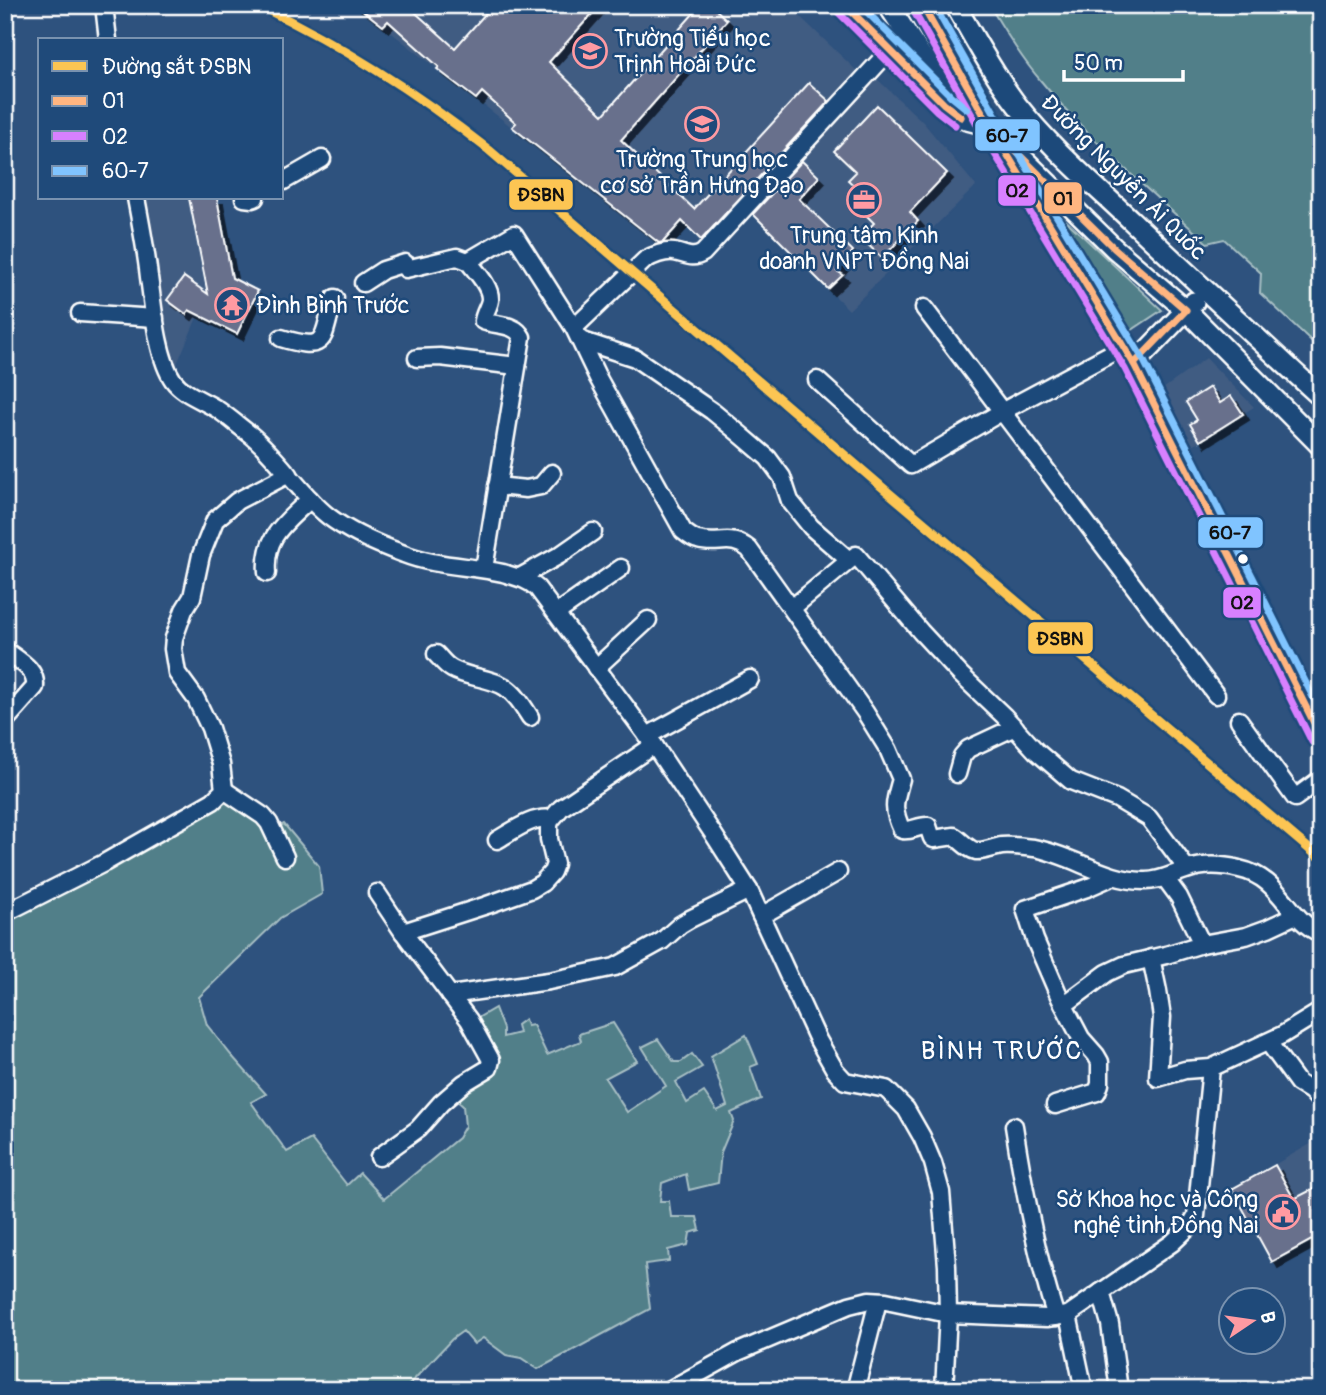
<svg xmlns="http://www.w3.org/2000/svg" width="1326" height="1395" viewBox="0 0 1326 1395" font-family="Pangolin,sans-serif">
	<defs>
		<filter id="shadow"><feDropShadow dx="6" dy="6" stdDeviation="0" flood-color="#0009"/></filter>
	</defs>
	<rect width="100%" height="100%" fill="#2e527e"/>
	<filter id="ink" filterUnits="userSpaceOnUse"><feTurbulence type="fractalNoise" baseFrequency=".0143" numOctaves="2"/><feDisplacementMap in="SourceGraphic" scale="14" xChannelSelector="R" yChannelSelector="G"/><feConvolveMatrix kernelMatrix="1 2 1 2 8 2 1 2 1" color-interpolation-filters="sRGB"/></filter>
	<g filter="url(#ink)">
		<!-- built -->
		<g fill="#3f5b82">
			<polygon points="356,5 788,5 857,71 702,240 682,221 661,244"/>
			<polygon points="875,77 923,122 976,186 849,310 752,213"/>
			<polygon points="142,198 217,198 231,275 214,278 174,371 167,348"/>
			<polygon points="1206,358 1254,407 1191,446 1160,391"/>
			<polygon points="1321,1138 1321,1235 1272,1262 1232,1189"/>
		</g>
		<!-- green -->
		<g fill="#517f89" stroke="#a8bfc4" stroke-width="2">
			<path d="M989,5h332v345l-61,-57 1,-20 -37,-34 -17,4c-57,-52 -117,-102 -166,-162 -20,-23 -36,-50 -52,-76z"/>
			<polygon points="1060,215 1162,310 1129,332"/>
			<polygon points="225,797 250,812 268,832 284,824 319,866 322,894 280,918 199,997 207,1025 231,1055 266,1094 251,1102 287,1152 311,1139 347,1185 360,1173 384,1199 458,1138 465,1126 463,1106 455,1099 468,1088 494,1071 476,1019 495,1008 503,1029 503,1037 519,1033 517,1025 525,1019 527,1026 533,1025 547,1055 581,1041 579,1034 613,1023 637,1061 605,1078 627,1112 666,1086 642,1047 658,1039 674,1062 681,1062 692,1054 702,1067 676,1082 687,1103 704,1092 717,1111 727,1106 711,1056 746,1035 758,1064 750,1067 761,1099 731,1113 734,1121 721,1152 718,1183 689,1190 686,1174 662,1183 660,1201 669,1201 671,1217 697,1217 700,1230 690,1233 688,1245 668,1250 669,1261 645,1264 650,1309 538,1369 521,1358 506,1355 483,1338 474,1344 463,1331 452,1339 408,1386 408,1390 5,1390 5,912"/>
		</g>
		<!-- building -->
		<g fill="#68708c" stroke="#fff" stroke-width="2" filter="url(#shadow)">
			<polygon points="356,5 407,5 455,48 493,5 600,5 549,62 603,115 701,5 711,5 727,20 621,140 694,209 809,83 829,101 701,240 682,221 663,242 659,243 512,127 516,123 482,92 476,99 437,69 439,67 388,21 383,26"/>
			<polygon points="877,105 947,173 910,212 918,221 882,258 860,237 874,223 865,214 874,204 848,180 856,172 834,151"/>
			<polygon points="802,161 819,177 799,199 853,251 837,271 843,275 828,289 753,214"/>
			<polygon points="189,198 217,198 232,278 258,291 237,334 189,310 186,314 167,300 184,277 208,294"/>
			<polygon points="1210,387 1220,403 1231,396 1243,414 1200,441 1190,424 1197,420 1186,402"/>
			<polygon points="1275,1165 1294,1199 1321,1185 1321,1235 1272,1262 1232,1189"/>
		</g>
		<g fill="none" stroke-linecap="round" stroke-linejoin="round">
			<!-- minor casing -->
			<g stroke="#fff" stroke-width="21">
				<g id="minor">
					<polyline points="104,5 108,40"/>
					<polyline points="282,182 322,159"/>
					<path d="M136,198c5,26 10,52 13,79 4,28 8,80 24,103 10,14 30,20 44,29 12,8 23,18 34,26 29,24 48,58 77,81 22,17 51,29 76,38 30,12 68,12 99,19 13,4 24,6 34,15l117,157 58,87 37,58 69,150 17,30 10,11 41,8 20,20 16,28 11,26 8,29 6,74 1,48 -4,76"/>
					<polyline points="244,198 252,199 255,198"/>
					<polyline points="406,269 457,257 468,261"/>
					<polyline points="363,283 383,270 405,263"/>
					<polyline points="924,308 1216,695"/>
					<polyline points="80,313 155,318"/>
					<path d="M574,328l71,-68c9,-5 19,-9 29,-8 12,2 18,8 29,1l188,-204"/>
					<path d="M281,338c52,16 39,-3 54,-40"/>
					<polyline points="580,340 635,358 712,411 740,434 768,458 782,477 790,501 811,527 849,560"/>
					<polyline points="417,358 440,357 517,366"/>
					<polyline points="817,380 911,465 1003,411 1123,347"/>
					<polyline points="497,486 526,489 541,486 552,473"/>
					<path d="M484,569l38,-232c-7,-14 -26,-11 -39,-16 1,-8 6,-14 7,-21 1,-14 -15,-29 -22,-39l46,-27 60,94 24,50 85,153c5,4 10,8 15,9 20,6 33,-6 51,9l116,163 23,37 13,30c-6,22 -10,28 1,51 9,2 17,-5 26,-4l4,12 2,1 20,-3c7,4 13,13 22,15 8,1 18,-4 26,-5 10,-1 21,1 32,2 39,7 73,34 112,33 15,0 26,-7 40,-11 17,-6 37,-5 53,-1 43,9 47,49 82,65"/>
					<path d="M267,573c-3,-38 19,-50 43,-74"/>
					<polyline points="520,577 560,555 593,532"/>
					<polyline points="792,608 856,555 921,632 960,674 1004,716 1036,751 1071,781 1117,799 1149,818 1187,869"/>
					<polyline points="557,613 621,568"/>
					<path d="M5,650c13,10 32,19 30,37l-30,34"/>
					<path d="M436,654c5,5 10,12 16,15 16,9 37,8 53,18 11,7 18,19 25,30"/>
					<polyline points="596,668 648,620"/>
					<polyline points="1239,720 1295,798 1321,779"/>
					<polyline points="647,736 750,679"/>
					<polyline points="957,774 962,756 968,749 1015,727"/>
					<polyline points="224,790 263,816 269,823 285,857"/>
					<path d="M497,840c16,-9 35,-24 54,-21"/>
					<polyline points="377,893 403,932 469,1020 491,1060 489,1068 464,1083 441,1103 418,1129 379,1157"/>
					<polyline points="5,913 104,863 213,801 224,790 221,764 210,728 196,699 177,673 173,649 174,638 184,610 192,597 201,555 215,520 237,501 289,474"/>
					<polyline points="761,916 838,872"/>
					<polyline points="403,932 487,905 532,889 542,883 552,872 555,864 549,839 549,826 550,821 561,808 654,745"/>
					<polyline points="1202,944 1246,936 1268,928 1296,915"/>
					<polyline points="1151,958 1158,991 1162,1017 1158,1078 1185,1070 1211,1068 1282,1035 1321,1011"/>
					<polyline points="450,995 549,981 615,967 662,941 680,925 690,919 749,890"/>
					<polyline points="1064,1005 1107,973 1124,965 1166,955 1202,944 1179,897 1165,878"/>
					<polyline points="1268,1042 1298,1083 1311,1091 1321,1102"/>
					<polyline points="1055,1105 1097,1092 1100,1084 1100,1062 1096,1055 1081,1038 1060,998 1035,940 1025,909 1087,888 1112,877"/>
					<path d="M1014,1126c10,65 22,129 42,191"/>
					<polyline points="1101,1292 1110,1324 1119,1390"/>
					<polyline points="1068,1315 1084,1390"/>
					<polyline points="857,1383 878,1301"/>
					<polyline points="669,1390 738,1352 849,1305 869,1300 886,1301 948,1314 1047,1318 1068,1315 1172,1243 1190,1226 1196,1216 1211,1068"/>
				</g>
			</g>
			<!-- major casing -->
			<g stroke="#fff" stroke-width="24">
				<g id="major">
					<polyline points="845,5 951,111 967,120 990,126"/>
					<polyline points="888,5 945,92"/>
					<polyline points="922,5 990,126 1114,248 1186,310 1321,446"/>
					<path d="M955,5c20,34 38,69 62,100 34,43 76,79 116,117 62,59 125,117 188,175"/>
					<polyline points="990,126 1134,364 1321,737"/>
					<polyline points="1134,364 1194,302"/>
				</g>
			</g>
			<!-- minor -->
			<use href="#minor" stroke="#1f4a7a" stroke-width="16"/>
			<!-- major -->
			<use href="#major" stroke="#1f4a7a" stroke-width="19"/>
			<!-- bus-1 casing -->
			<g stroke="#1f4a7a" stroke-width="12">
				<g id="bus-1">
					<polyline points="845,5 944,104 961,117"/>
					<polyline points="922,5 990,126 1114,248 1186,310 1134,364"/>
					<polyline points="990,126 1134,364 1321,737"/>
				</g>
			</g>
			<!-- bus-2 casing -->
			<g stroke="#1f4a7a" stroke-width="12">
				<g id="bus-2">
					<polyline points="913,10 981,131 1125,369 1312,742"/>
					<polyline points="838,12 937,111 955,125"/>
				</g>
			</g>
			<!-- bus-3 casing -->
			<g stroke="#1f4a7a" stroke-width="12">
				<g id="bus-3">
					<polyline points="860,5 951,96 967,109"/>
					<polyline points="934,5 999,121 1143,359 1321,713"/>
				</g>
			</g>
			<!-- bus-1 -->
			<use href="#bus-1" stroke="#ffb580" stroke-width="7"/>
			<!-- bus-2 -->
			<use href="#bus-2" stroke="#d880ff" stroke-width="7"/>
			<!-- bus-3 -->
			<use href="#bus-3" stroke="#80c4ff" stroke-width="7"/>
			<!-- rail-1 casing -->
			<g stroke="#1f4a7a" stroke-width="14">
				<path id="rail-1" d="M258,5c85,41 156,86 231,145l400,343 432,366"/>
			</g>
			<!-- rail-1 -->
			<use href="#rail-1" stroke="#fcc553" stroke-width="9"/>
		</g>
	</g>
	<!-- icons -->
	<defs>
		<g id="school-ring" transform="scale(1.75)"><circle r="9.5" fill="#1f4a7a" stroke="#ff9aa2" stroke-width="1.5"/><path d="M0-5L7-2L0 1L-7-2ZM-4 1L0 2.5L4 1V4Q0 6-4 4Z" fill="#ff9aa2"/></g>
		<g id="office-ring" transform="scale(1.75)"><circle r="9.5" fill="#1f4a7a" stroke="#ff9aa2" stroke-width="1.5"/><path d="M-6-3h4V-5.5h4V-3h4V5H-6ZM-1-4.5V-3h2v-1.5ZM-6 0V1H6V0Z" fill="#ff9aa2"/></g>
		<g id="temple-ring" transform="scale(1.75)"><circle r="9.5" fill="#1f4a7a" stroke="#ff9aa2" stroke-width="1.5"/><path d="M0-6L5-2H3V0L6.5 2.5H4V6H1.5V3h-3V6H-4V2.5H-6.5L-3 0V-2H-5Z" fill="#ff9aa2"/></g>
		<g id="civic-ring" transform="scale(1.75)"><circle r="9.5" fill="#1f4a7a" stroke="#ff9aa2" stroke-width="1.5"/><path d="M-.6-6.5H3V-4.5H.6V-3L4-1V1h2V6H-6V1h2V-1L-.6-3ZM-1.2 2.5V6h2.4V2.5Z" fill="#ff9aa2"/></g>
	</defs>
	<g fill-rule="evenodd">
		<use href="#school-ring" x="590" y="51"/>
		<use href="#school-ring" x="702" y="124"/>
		<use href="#office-ring" x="864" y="200"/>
		<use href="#temple-ring" x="232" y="305"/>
		<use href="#civic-ring" x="1283" y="1212"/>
	</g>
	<!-- markers -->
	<circle fill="#fff" stroke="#1f4a7a" stroke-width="2.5" cx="1243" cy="559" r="6"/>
	<g text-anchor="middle" stroke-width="5" stroke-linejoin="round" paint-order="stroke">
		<!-- poi labels -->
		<g font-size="23" fill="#fff" stroke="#1f4a7a" text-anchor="start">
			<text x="614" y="46">Trường Tiểu học<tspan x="614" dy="26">Trịnh Hoài Đức</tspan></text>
			<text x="702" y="167" text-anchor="middle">Trường Trung học<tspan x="702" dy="26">cơ sở Trần Hưng Đạo</tspan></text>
			<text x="864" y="243" text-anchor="middle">Trung tâm Kinh<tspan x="864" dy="26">doanh VNPT Đồng Nai</tspan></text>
			<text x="256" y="313">Đình Bình Trước</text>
			<text x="1258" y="1207" text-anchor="end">Sở Khoa học và Công<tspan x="1258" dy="26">nghệ tỉnh Đồng Nai</tspan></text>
		</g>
		<!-- street labels -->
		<g font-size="23" fill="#fff" stroke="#1f4a7a">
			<text transform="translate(1124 177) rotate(45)" y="8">Đường Nguyễn Ái Quốc</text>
		</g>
		<!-- quarter labels -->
		<g font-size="26" letter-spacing="2" fill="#fff" stroke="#1f4a7a">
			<text x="1002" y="1059">BÌNH TRƯỚC</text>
		</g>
	</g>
	<g stroke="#1f4a7a" stroke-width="2.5">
		<rect x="974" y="118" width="67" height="34" rx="7" fill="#80c4ff"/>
		<rect x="997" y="174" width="40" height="33" rx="7" fill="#d880ff"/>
		<rect x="508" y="178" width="66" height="33" rx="7" fill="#fcc553"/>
		<rect x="1043" y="181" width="40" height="34" rx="7" fill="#ffb580"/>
		<rect x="1197" y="516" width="67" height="33" rx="7" fill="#80c4ff"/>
		<rect x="1222" y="586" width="40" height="33" rx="7" fill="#d880ff"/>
		<rect x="1027" y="621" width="67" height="34" rx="7" fill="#fcc553"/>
	</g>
	<g font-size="19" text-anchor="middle" font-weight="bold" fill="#111">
		<text x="1007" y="142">60-7</text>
		<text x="1017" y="197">02</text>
		<text x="541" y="201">ĐSBN</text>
		<text x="1063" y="205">01</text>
		<text x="1230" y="539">60-7</text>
		<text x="1242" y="609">02</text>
		<text x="1060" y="645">ĐSBN</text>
	</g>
	<!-- margin -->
	<rect width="1326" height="1395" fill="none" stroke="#1f4a7a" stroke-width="28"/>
	<rect x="14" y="14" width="1298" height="1367" fill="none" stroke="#fff" stroke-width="2.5" filter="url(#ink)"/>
	<!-- legend -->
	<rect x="38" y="38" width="245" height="161" fill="#1f4a7a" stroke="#7992af" stroke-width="2"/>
	<rect x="52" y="61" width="35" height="10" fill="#fcc553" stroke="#7992af" stroke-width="2"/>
	<text x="102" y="74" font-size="21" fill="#ffffff">Đường sắt ĐSBN</text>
	<rect x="52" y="96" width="35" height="10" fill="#ffb580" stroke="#7992af" stroke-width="2"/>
	<text x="102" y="108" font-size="21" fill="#ffffff">01</text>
	<rect x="52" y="131" width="35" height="10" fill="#d880ff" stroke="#7992af" stroke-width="2"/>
	<text x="102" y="144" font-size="21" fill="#ffffff">02</text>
	<rect x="52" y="166" width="35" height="10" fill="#80c4ff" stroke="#7992af" stroke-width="2"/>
	<text x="102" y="178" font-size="21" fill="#ffffff">60-7</text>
	<!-- north arrow -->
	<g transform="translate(1252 1321) rotate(77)"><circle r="33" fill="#1f4a7a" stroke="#7992af" stroke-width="2"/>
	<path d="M0-5L12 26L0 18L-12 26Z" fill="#ff9aa2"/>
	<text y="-10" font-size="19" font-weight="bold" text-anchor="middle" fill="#ffffff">B</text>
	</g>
	<!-- scale -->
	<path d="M1064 70v10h119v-10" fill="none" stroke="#ffffff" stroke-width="3.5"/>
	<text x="1074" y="70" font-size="21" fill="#ffffff" stroke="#1f4a7a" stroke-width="5" paint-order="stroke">50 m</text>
</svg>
